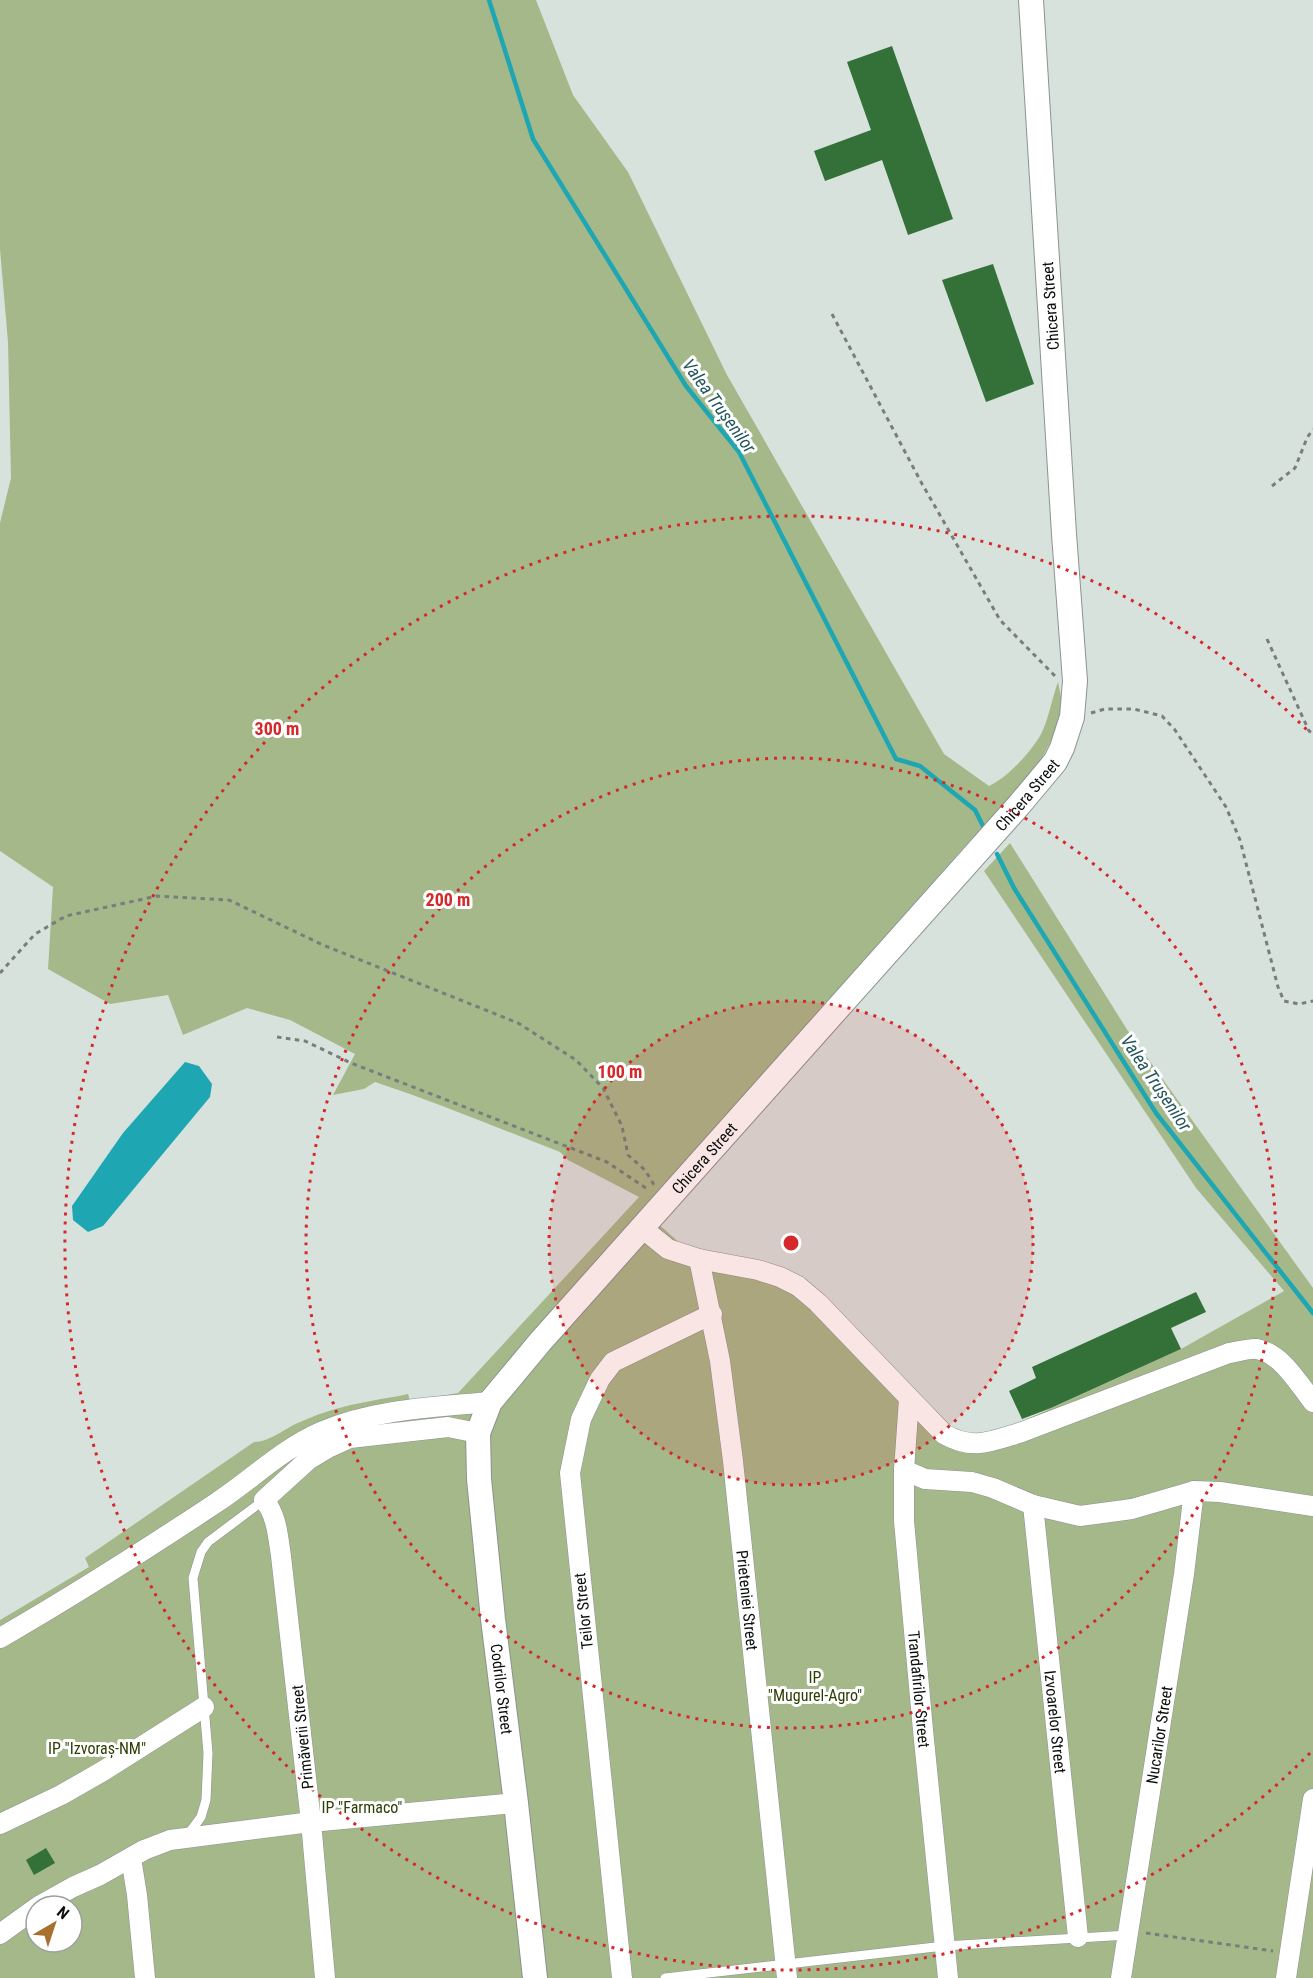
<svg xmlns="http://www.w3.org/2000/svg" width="1313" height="1978" viewBox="0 0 1313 1978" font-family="'Roboto Condensed',sans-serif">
	<rect width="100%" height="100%" fill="#d8e2dd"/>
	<!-- green -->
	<path fill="#a5b88a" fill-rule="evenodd" d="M0,0h536l37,95 55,77 99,203 217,379 45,32c18,-8 40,-32 51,-50 8,-14 12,-38 18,-54l4,20 -6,29 -26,50 -58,57 -237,267 -90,107 38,34 106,24 26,18 138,140 26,8 44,-15 158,-72 103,-58 -88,-103 -212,-317 26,-28 118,188 185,257v690h-1313v-358l89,-53 -4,-9 169,-116c16,0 31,-14 46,-20 22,-10 47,-17 71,-21 13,-3 25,-4 37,-7l2,7 48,-8 181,-196 -71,-37 -8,-8c-62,-24 -122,-49 -185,-70l-11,7 -31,6 22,-41 -65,-34 -43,-12 -64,27 -15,-40 -58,9 -62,-35 5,-82 -53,-36v-328l11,-45 -3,-136 -8,-93zM36,1906h36v36h-36z"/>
	<!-- water -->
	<polygon fill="#1ea7b2" points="185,1062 199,1066 212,1084 210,1097 103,1226 88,1232 73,1220 72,1206 123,1133"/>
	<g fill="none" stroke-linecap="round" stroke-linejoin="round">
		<!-- stream -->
		<g stroke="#1ea7b2" stroke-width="4.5">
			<polyline points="489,0 533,139 686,386 739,452 896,759 920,766 975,810 983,826"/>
			<polyline points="997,854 1014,888 1156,1113 1313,1313"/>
		</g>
	</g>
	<!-- building -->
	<g fill="#347138">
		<polygon points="892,46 953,219 908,235 882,160 825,181 814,151 871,130 847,62"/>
		<polygon points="993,264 1034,384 986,402 942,280"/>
		<polygon points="1196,1292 1206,1312 1171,1328 1181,1349 1051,1408 1022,1419 1009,1391 1036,1378 1032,1367"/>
		<polygon points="46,1848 55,1863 34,1875 26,1860"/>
	</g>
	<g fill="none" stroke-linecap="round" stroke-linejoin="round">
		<!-- service casing -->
		<g stroke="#8a938f" stroke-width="10">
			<g id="service">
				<polyline points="187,1836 201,1817 206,1800 208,1753 193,1578 201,1552 208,1542 264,1500"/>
				<polyline points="665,1978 944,1946 1128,1935"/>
			</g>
		</g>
		<!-- minor casing -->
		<g stroke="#8a938f" stroke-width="21">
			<g id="minor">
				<path d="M642,1228l26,21 31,10 59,11 22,7 18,9 20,17 126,131c29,17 48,7 78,-2l207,-79c8,-1 20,-5 28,-4 25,5 41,34 56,53"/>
				<path id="s1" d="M699,1259l21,102 13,100 54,517"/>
				<path id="s2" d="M909,1399l-5,71v51l19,209 25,248"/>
				<polyline points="904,1470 925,1479 972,1482 993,1488 1033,1505 1080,1516 1132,1509 1194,1491 1220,1492 1313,1506"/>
				<path id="s3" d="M1033,1505l45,432"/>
				<path d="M0,1638c73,-42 145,-88 216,-135 35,-23 66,-54 105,-71 52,-23 114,-25 169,-30"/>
				<polyline points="0,1824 61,1795 103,1771 204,1707"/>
				<polyline points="131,1858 137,1895 145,1978"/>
				<polyline points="39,1906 73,1887 100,1875 144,1850 170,1840 311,1822 516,1803"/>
				<polyline points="0,1934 36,1908"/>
				<path d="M325,1978l-14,-156 -30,-266c-3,-19 -4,-41 -17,-56l44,-40 20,-12 22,-10 98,-11 30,6"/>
				<polyline points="622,1978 570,1473 581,1419 600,1379 613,1362 712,1314"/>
				<path id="s4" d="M1121,1978l63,-404 10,-83"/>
				<polyline points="1286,1978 1313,1799"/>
			</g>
		</g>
		<!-- tertiary casing -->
		<g stroke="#8a938f" stroke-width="26">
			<g id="tertiary">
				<path id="s5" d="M535,1978l-19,-175 -23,-184 -14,-140 -1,-46 12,-31 50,-60 479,-537 36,-43 7,-14 10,-31 3,-36 -11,-147 -33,-534"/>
			</g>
		</g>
		<!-- path -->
		<g stroke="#777e7b" stroke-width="3" stroke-dasharray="4.5 4.5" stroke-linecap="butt">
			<polyline points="832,314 921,482 1000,620 1055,676"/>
			<polyline points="1272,486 1295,468 1307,438 1313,429"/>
			<polyline points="1267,639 1309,731 1313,733"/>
			<polyline points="1091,713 1105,709 1134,709 1162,716 1175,730 1226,807 1240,840 1278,987 1284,1001 1299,1004 1313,1001"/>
			<polyline points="0,973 35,934 66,916 157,896 229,900 323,945 518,1023 576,1060 603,1088 622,1126 628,1155 645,1170 654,1185"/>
			<polyline points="277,1037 305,1041 351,1063 607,1162 649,1190"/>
			<polyline points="1146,1933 1273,1951"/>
		</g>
		<!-- service -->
		<use href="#service" stroke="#fff" stroke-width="9"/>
		<!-- minor -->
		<use href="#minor" stroke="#fff" stroke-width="20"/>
		<!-- tertiary -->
		<use href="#tertiary" stroke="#fff" stroke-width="24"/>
	</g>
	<!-- distance rings -->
	<circle cx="791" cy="1243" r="242" fill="#d62828" fill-opacity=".12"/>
	<g fill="none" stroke="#d62828" stroke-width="3" stroke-dasharray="3 6">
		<circle cx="791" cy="1243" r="242"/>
		<circle cx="791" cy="1243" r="485"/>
		<path d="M1310 1753A727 727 0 1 1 1310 733"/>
	</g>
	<g text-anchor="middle" stroke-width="6" stroke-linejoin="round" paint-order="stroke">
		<!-- street labels -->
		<g font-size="16" fill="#0b0e0d" stroke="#fff">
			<text transform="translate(1050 306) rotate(-94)" y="6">Chicera Street</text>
			<text dy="6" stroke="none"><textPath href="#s5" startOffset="1392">Chicera Street</textPath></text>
			<text dy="6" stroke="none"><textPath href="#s5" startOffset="906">Chicera Street</textPath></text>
			<text dy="6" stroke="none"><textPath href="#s1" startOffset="345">Prieteniei Street</textPath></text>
			<text transform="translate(583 1611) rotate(-96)" y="6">Teilor Street</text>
			<text transform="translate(502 1689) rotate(83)" y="6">Codrilor Street</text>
			<text dy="6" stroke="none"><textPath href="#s2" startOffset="291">Trandafirilor Street</textPath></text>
			<text dy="6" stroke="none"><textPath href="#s3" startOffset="218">Izvoarelor Street</textPath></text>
			<text dy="6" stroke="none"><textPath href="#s4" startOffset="246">Nucarilor Street</textPath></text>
			<text transform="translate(302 1737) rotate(-96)" y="6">Primăverii Street</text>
		</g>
		<!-- park labels -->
		<g font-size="16" fill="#2d3f03" stroke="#fff">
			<text x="815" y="1683">IP<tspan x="815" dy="18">"Mugurel-Agro"</tspan></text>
			<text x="97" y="1754">IP "Izvoraș-NM"</text>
			<text x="362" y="1813">IP "Farmaco"</text>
		</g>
		<!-- water labels -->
		<g font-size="18" font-style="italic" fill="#22565b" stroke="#fff">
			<text transform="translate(719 406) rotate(54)" y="6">Valea Trușenilor</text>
			<text transform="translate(1156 1083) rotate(56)" y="6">Valea Trușenilor</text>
		</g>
	</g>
	<circle cx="791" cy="1243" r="9" fill="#d62828" stroke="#fff" stroke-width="3"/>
	<g font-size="18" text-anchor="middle" font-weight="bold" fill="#d62828" stroke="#fff" stroke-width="6" stroke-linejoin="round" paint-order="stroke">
		<text x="277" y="735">300 m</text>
		<text x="448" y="906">200 m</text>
		<text x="620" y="1078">100 m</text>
	</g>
	<!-- north arrow -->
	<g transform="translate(54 1924) rotate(39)"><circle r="28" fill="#ffffff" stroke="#9d9f9e" stroke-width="1.5"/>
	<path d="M0-4.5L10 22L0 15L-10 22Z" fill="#a8702d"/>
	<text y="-9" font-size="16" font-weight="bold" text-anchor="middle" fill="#0b0e0d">N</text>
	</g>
</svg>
